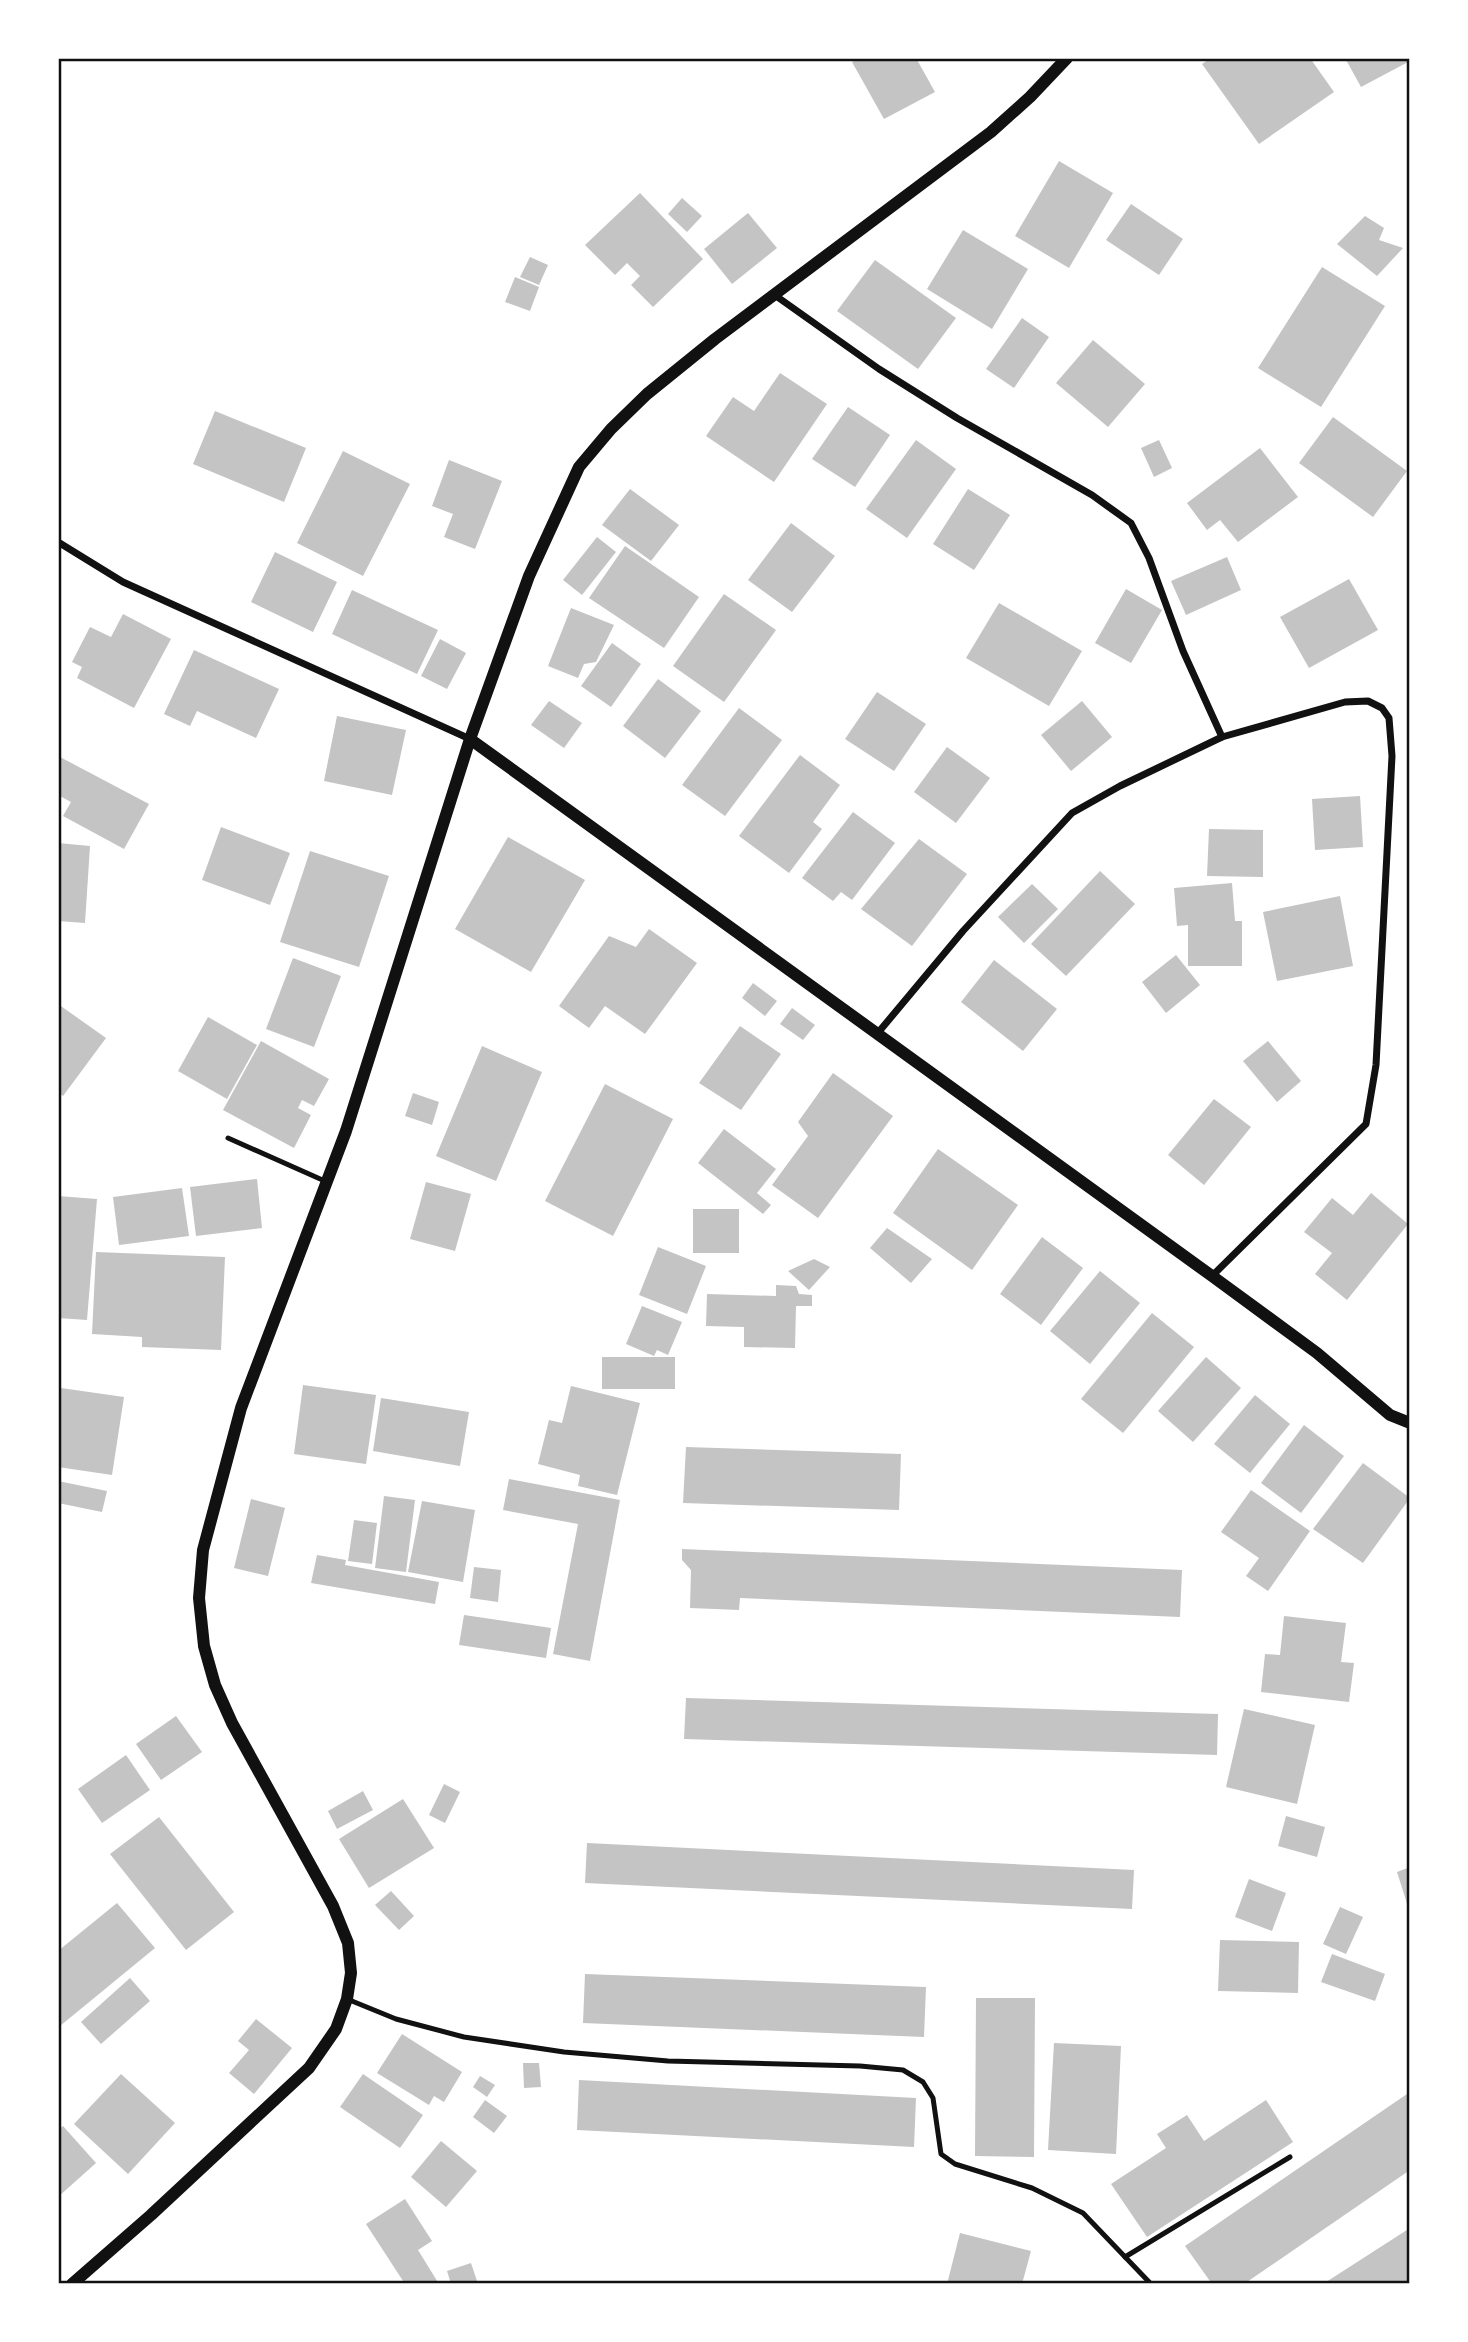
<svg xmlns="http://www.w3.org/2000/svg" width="1468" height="2342" viewBox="0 0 1468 2342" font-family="'Source Sans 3',sans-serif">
	<rect width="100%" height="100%" fill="#fff"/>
	<!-- building -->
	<g fill="#c4c4c4">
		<polygon points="860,58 916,58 935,92 884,119 852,62"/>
		<polygon points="1211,58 1310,58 1334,92 1259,144 1202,64"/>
		<polygon points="1345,58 1410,58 1410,61 1361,87"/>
		<polygon points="1059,161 1113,193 1069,268 1015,236"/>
		<polygon points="640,193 703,259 653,307 631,285 640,276 627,263 615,275 585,245"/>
		<polygon points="682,198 702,216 687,232 668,214"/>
		<polygon points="1131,204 1183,239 1159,275 1106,240"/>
		<polygon points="748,213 777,248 732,284 704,249"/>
		<polygon points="1365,216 1384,228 1379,240 1403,248 1377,276 1337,244"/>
		<polygon points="963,230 1028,269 992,329 927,289"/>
		<polygon points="530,257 548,265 539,285 520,277"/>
		<polygon points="875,260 956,318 918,369 837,311"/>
		<polygon points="1322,267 1385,306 1321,407 1258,368"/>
		<polygon points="515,277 539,287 530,311 505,302"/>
		<polygon points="1022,318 1049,337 1014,388 986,369"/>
		<polygon points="1093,340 1145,384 1108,427 1056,383"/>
		<polygon points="780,373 827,404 774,482 706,436 733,397 754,411"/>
		<polygon points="848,407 890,435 855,487 812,459"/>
		<polygon points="215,411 306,448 284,502 193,464"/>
		<polygon points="1333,417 1407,471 1373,517 1299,463"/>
		<polygon points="916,440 956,469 907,538 866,509"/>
		<polygon points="1159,440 1172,468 1154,477 1141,448"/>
		<polygon points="1260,448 1298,497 1238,542 1220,520 1207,530 1187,503"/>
		<polygon points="343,451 410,484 363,576 297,543"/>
		<polygon points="449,460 502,481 475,549 444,537 453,514 432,506"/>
		<polygon points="630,489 679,525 651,561 602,525"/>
		<polygon points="968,489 1010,515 974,570 933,544"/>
		<polygon points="791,523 835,556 792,612 748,580"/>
		<polygon points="597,537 616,552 582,595 563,580"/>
		<polygon points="625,546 699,597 664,648 589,598"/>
		<polygon points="275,552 337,582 313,632 251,602"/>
		<polygon points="1227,557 1241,590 1186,615 1171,581"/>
		<polygon points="1349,579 1378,630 1309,668 1280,617"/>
		<polygon points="1126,589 1162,610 1131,663 1095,643"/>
		<polygon points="352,590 438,630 417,674 332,634"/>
		<polygon points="724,594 776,630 724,702 673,666"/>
		<polygon points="999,603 1082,651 1049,706 966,658"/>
		<polygon points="571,608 614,625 596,662 584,664 578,678 548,666"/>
		<polygon points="123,614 171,639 134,708 77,678 82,667 72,662 90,627 111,637"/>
		<polygon points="440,639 466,653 447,689 421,676"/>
		<polygon points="612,643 641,664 611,707 581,686"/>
		<polygon points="194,650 279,689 256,738 197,711 190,726 164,714"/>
		<polygon points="658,679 701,711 665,758 623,726"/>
		<polygon points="877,692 926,724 894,771 845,739"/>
		<polygon points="549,701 582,723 564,748 531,725"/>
		<polygon points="1082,701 1112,737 1071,771 1041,735"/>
		<polygon points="739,708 782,740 725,816 682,785"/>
		<polygon points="337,716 406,730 392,795 324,781"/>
		<polygon points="947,747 990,778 956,823 914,792"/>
		<polygon points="800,755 840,785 813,822 822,829 789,873 739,836"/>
		<polygon points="60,757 149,804 124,849 63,816 71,802 58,795 58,761"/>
		<polygon points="1360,796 1363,847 1315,850 1312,799"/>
		<polygon points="853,812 895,843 852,900 841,892 833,901 802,878"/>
		<polygon points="221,827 290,853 270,905 202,880"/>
		<polygon points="1209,829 1263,830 1263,877 1207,876"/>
		<polygon points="508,837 585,880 531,972 455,929"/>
		<polygon points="919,839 967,874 912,946 861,909"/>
		<polygon points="58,843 90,846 85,923 58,921"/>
		<polygon points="310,851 389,876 359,967 280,942"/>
		<polygon points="1100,871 1135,904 1066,976 1031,944"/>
		<polygon points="1232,883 1235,921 1242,921 1242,966 1188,966 1188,925 1177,926 1174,888"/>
		<polygon points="1032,884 1058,909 1024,943 998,917"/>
		<polygon points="1340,896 1353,966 1277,981 1263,912"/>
		<polygon points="649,929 697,963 645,1034 605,1006 589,1028 559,1006 609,936 636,947"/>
		<polygon points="1176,955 1200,985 1166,1013 1142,982"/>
		<polygon points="293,958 341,976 314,1047 266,1029"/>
		<polygon points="994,960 1057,1009 1023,1051 961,1002"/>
		<polygon points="753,983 777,1001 765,1016 742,998"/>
		<polygon points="58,1004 106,1038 63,1096 58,1092"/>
		<polygon points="792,1008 815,1025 803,1040 780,1024"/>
		<polygon points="208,1017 257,1045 227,1099 178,1071"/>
		<polygon points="740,1026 781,1054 741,1110 699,1083"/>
		<polygon points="261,1041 329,1079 314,1106 302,1100 298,1108 311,1115 294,1148 223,1110"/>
		<polygon points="1268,1041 1301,1081 1277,1102 1243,1061"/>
		<polygon points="482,1046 542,1072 496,1181 436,1156"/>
		<polygon points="833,1073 893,1116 818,1218 772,1185 808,1136 798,1122"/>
		<polygon points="605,1084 673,1119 613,1236 545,1201"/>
		<polygon points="413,1093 439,1102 432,1125 405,1116"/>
		<polygon points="1214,1099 1251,1127 1204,1185 1168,1155"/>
		<polygon points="724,1129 776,1169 757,1193 771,1205 763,1214 698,1163"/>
		<polygon points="938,1149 1018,1205 972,1270 893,1213"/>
		<polygon points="257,1179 262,1228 196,1236 190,1187"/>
		<polygon points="426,1182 471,1194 455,1251 410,1239"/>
		<polygon points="182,1188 189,1236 119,1245 113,1197"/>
		<polygon points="1371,1193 1408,1224 1347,1300 1315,1274 1332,1253 1304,1232 1332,1198 1353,1215"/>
		<polygon points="58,1196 97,1199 87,1320 58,1318"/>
		<rect x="693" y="1209" width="46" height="44"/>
		<polygon points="887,1228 932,1259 911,1283 870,1248"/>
		<polygon points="1042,1237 1083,1268 1041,1325 1000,1294"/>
		<polygon points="658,1247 706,1266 687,1314 639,1295"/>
		<polygon points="96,1252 225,1257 221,1350 142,1347 142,1337 92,1334"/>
		<polygon points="814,1259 830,1267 809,1290 788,1271"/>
		<polygon points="1100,1271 1140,1303 1090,1364 1050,1331"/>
		<polygon points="776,1285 796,1286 799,1294 812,1295 812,1306 796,1306 795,1348 744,1347 744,1327 706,1326 707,1294 776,1296"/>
		<polygon points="642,1306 682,1322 668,1355 657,1350 654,1356 626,1344"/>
		<polygon points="1152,1313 1194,1347 1123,1433 1081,1399"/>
		<rect x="602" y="1357" width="73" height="32"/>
		<polygon points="1206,1357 1241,1388 1193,1442 1158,1411"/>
		<polygon points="303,1385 376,1395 366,1464 294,1454"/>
		<polygon points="571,1386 640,1403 617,1495 578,1486 580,1475 538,1464 549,1420 562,1423"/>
		<polygon points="61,1388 124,1397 112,1475 58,1467 58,1409"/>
		<polygon points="1255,1395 1290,1424 1250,1473 1214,1444"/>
		<polygon points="381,1398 469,1412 460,1466 373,1451"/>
		<polygon points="1304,1425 1344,1456 1301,1513 1261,1483"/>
		<polygon points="686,1447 901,1454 899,1510 683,1503"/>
		<polygon points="1363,1463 1410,1498 1363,1563 1313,1529"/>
		<polygon points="509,1479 620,1500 590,1661 553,1654 578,1524 503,1510"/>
		<polygon points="58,1481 107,1491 102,1512 58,1503"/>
		<polygon points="1251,1490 1310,1531 1268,1591 1246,1576 1259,1558 1221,1532"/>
		<polygon points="384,1496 415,1500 406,1572 375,1568"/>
		<polygon points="251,1499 285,1508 268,1576 234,1568"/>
		<polygon points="422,1501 475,1510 463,1582 408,1572"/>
		<polygon points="354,1520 377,1523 372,1564 348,1561"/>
		<polygon points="682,1549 1182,1570 1180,1617 740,1598 739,1610 690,1608 691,1570 682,1560"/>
		<polygon points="317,1555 346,1560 345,1565 439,1582 435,1604 311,1583"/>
		<polygon points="474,1567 501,1570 498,1602 470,1598"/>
		<polygon points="464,1615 551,1628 546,1658 459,1645"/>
		<polygon points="1284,1616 1346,1623 1341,1662 1354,1663 1349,1702 1261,1692 1265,1654 1280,1655"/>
		<polygon points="686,1698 1218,1714 1217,1755 684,1739"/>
		<polygon points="1244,1709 1315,1725 1297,1804 1226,1787"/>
		<polygon points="176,1716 202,1752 161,1780 136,1744"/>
		<polygon points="126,1755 150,1790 102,1823 78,1789"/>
		<polygon points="444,1784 460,1792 445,1823 429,1815"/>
		<polygon points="363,1791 373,1810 337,1829 328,1811"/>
		<polygon points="403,1799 434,1848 369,1888 339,1839"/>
		<polygon points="1286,1816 1325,1827 1317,1857 1278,1846"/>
		<polygon points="159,1817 234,1912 186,1950 110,1854"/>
		<polygon points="587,1843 1134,1870 1132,1909 585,1883"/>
		<polygon points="1410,1867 1410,1913 1397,1872"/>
		<polygon points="1249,1879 1286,1893 1272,1931 1235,1917"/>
		<polygon points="391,1891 414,1916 399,1930 375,1905"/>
		<polygon points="117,1903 155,1948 60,2026 58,2023 58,1951"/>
		<polygon points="1340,1907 1363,1917 1346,1954 1323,1944"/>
		<polygon points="1220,1940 1299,1942 1298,1993 1218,1991"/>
		<polygon points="1332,1954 1385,1974 1375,2001 1321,1982"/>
		<polygon points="585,1974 926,1987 924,2037 583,2023"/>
		<polygon points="130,1978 150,2001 101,2044 81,2022"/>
		<polygon points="976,1998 1035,1998 1034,2157 975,2156"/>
		<polygon points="256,2019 292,2048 254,2094 229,2073 249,2050 238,2041"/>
		<polygon points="402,2034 462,2072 444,2102 434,2096 429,2105 377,2073"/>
		<polygon points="1054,2043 1121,2046 1116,2154 1048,2150"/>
		<polygon points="523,2063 539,2063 541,2087 524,2088"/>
		<polygon points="121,2074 175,2123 128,2174 74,2124"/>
		<polygon points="363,2074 423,2115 400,2148 340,2107"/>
		<polygon points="480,2076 495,2085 487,2097 473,2087"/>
		<polygon points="579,2080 916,2098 914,2147 577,2130"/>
		<polygon points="1407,2094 1410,2098 1410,2170 1244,2284 1212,2284 1185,2246"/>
		<polygon points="485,2100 507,2116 494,2133 473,2117"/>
		<polygon points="1266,2100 1293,2142 1147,2237 1111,2184 1166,2148 1157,2134 1187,2115 1204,2141"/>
		<polygon points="63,2126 96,2163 58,2197 58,2130"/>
		<polygon points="441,2141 477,2171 446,2207 411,2177"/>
		<polygon points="405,2199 432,2241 418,2250 439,2284 405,2284 366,2224"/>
		<polygon points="1410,2228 1410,2284 1323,2284"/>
		<polygon points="960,2233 1031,2251 1022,2284 947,2284"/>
		<polygon points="471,2263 478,2284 451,2284 447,2271"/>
	</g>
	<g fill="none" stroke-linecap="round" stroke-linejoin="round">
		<!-- service -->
		<g stroke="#111" stroke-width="5">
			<polyline points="228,1138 327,1182"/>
			<polyline points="347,1999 396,2019 464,2037 564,2052 668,2061 860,2066 903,2070 923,2082 933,2098 941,2154 955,2164 1032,2188 1083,2213 1151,2284"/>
			<polyline points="1125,2257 1290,2157"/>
		</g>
		<!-- minor -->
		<g stroke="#111" stroke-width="7">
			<polyline points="776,296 879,369 957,418 1092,495 1131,523 1149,558 1183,651 1222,737"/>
			<polyline points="58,542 123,582 470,739"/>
			<polyline points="877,1034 963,931 1072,813 1120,786 1222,737 1345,702 1368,701 1382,708 1389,718 1392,756 1376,1065 1366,1124 1212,1276"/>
		</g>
		<!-- tertiary -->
		<g stroke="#111" stroke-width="12">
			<polyline points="470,739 1212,1276 1317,1353 1390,1415 1410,1423"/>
			<polyline points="72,2284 151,2215 309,2068 336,2029 347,1999 351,1973 348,1943 333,1906 232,1723 215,1685 204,1646 199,1598 203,1550 241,1408 346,1131 470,739 529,576 579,467 611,429 647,394 715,339 991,132 1030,97 1067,58"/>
		</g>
	</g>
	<!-- border -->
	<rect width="1468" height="2342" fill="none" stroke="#ffffff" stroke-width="119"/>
	<rect x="60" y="60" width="1348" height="2222" fill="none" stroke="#111" stroke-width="2.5"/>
</svg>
